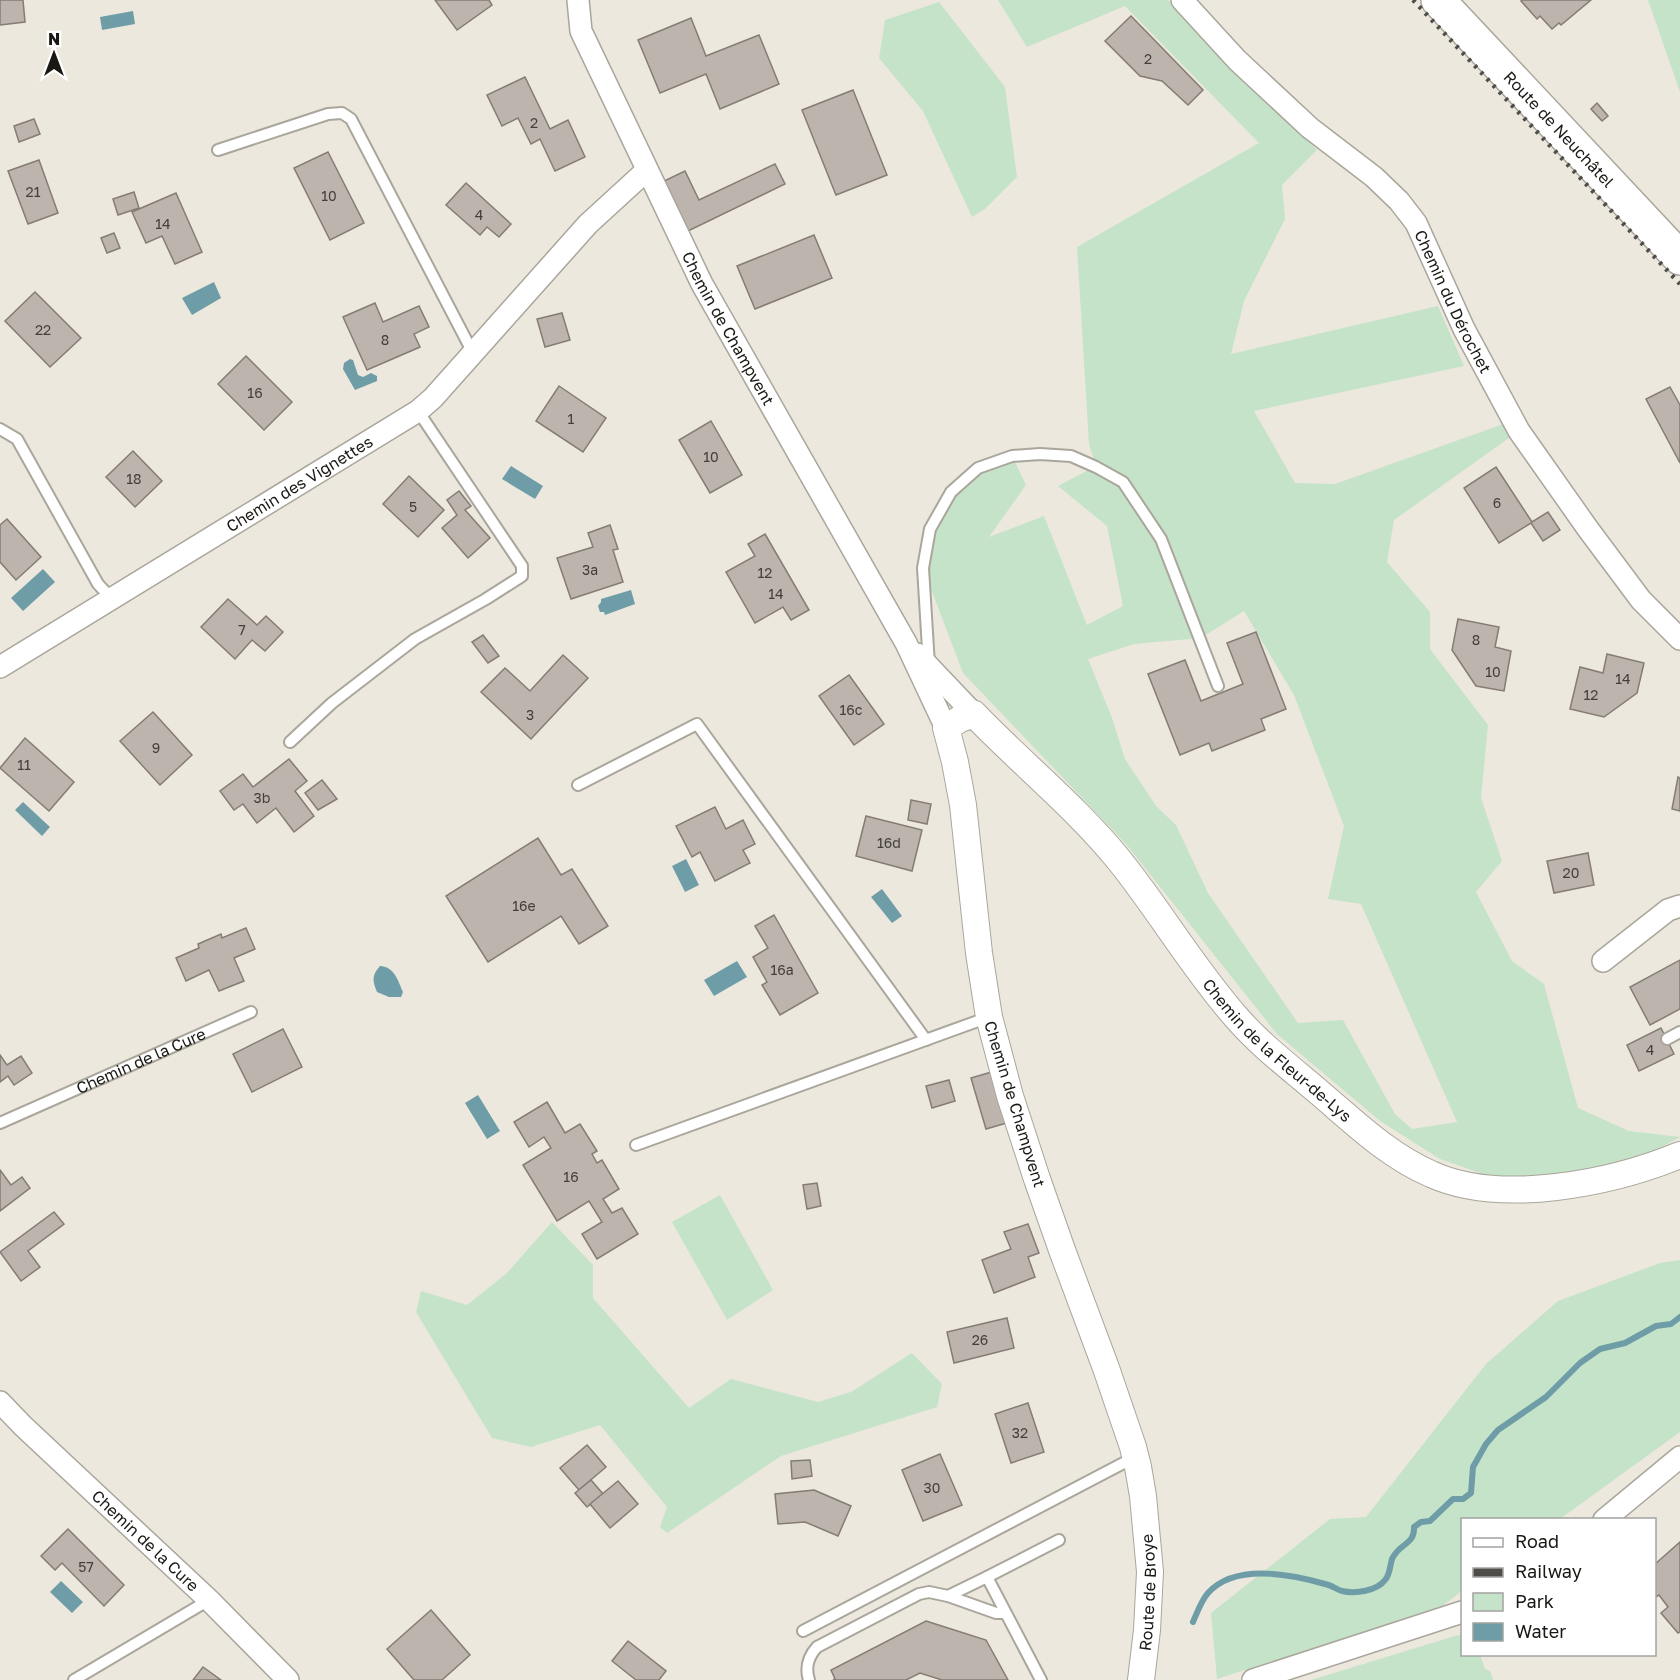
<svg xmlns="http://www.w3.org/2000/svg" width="1680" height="1680" viewBox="0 0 1680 1680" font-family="'Golos Text',sans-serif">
	<rect width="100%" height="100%" fill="#ece8de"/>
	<!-- green -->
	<g fill="#c5e3c8" fill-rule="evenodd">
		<path d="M998,0h170l149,150 -35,35 3,34 -41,82 -13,53 207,-48 26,60 -210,45 41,72 40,1 174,-62 7,11 -122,87 -7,42 43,50v37l58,76 -7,73 21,63 -26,31 36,69 32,23 34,124 51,23 51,6 -55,31 -76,14 -52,-3 -57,-20 -60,-38 -103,-87 -151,-190 -163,-171 -40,-105 7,-39 21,-37 27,-24 34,-12 14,29 -37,52 55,-21 43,109 36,-19 -16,-80 -49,-40 38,-20 -7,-22 -12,-197 182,-104 -134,-137 -98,41zM1244,611l50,84 50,131 -16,73 33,5 96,218 -45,7 -17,-15 -52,-94 -45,3 -90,-130 -32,-68 -20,-19 -31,-47 -13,-41 -24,-59 46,-15 67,-6z"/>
		<polygon points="1648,0 1680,0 1680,92"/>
		<polygon points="939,2 1005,87 1017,177 985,209 972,217 923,111 879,58 885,20"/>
		<polygon points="720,1195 773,1290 727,1320 672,1222"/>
		<polygon points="552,1222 593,1265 593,1298 689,1408 731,1379 818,1402 851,1392 912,1353 942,1384 937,1407 781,1456 667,1533 660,1527 667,1507 600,1425 531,1447 492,1438 416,1312 421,1291 467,1305 507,1273"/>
		<polygon points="1680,1260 1680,1432 1560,1519 1462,1520 1462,1591 1441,1607 1217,1679 1211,1613 1330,1519 1366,1517 1486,1364 1558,1301 1660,1263"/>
		<polygon points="1458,1635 1462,1636 1462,1654 1480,1655 1485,1669 1490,1671 1493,1680 1311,1680"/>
	</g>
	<!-- water -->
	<g fill="#6e9da7">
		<polygon points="133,11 135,24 102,30 100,17"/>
		<polygon points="214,282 221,298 192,315 182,298"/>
		<polygon points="350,359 353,360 358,375 363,377 371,373 377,376 377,381 355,390 343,369 344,363"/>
		<polygon points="511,466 543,486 535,499 502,479"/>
		<polygon points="43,569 55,582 23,611 11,598"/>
		<polygon points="631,590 635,604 605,615 604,612 600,612 598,606 601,602 601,599"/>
		<polygon points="23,802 50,827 42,836 15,810"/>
		<polygon points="686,859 699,885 685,892 672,866"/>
		<polygon points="882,889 902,916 892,923 871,897"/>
		<polygon points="737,961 747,977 714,996 704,980"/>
		<path d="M380,966c15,1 18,15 23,26l-2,5h-12l-12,-5c-5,-12 -5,-17 3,-26z"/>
		<polygon points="478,1095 500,1131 487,1139 465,1103"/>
		<polygon points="61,1581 83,1602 72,1613 50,1592"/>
	</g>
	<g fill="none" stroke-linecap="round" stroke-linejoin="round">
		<!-- stream -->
		<path stroke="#6e9da7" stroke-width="6" d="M1193,1622c4,-9 8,-21 15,-29 27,-30 82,-19 117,-9 6,1 11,5 17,7 13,3 35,0 43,-11 5,-5 5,-15 7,-21 7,-16 23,-14 22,-32l7,-5 9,-1 23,-22h10l8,-6 2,-26 13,-23 12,-14 48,-33 34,-34 20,-14 25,-6 31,-17 15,-2 9,-7"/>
	</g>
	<!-- building -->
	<g fill="#bdb4ad" stroke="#847c75" stroke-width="1.5">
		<polygon points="0,0 23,0 25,22 0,25"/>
		<polygon points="435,0 489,0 492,5 457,30"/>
		<polygon points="1522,0 1591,0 1561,25 1559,23 1552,29 1540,16 1537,19 1521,1"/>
		<polygon points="1131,16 1203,90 1188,105 1162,81 1140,76 1105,41"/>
		<polygon points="691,18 706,56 759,35 779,84 720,109 706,74 660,93 638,40"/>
		<polygon points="525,77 550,129 568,120 585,157 555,171 540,139 531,144 518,118 502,126 487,95"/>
		<polygon points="853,90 887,175 836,195 802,110"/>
		<polygon points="1597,103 1608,116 1602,121 1591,109"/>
		<polygon points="34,119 40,134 19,142 14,126"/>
		<polygon points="328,152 364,223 330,240 294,168"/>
		<polygon points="39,160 58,213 28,224 8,171"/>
		<polygon points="775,164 785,184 686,232 662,182 685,171 699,200"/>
		<polygon points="466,183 511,224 499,237 487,227 480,235 446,205"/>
		<polygon points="134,192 139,208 118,215 113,199"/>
		<polygon points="176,193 202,252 175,264 162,236 146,243 132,212"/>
		<polygon points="114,233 120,248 107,253 101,238"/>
		<polygon points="814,235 832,278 755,309 737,266"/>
		<polygon points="35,292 81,338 50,367 5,321"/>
		<polygon points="375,303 383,322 419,306 429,327 414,334 420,347 367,370 343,317"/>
		<polygon points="562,313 570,340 545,347 537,319"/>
		<polygon points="246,356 292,402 264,430 218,384"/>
		<polygon points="559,386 606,418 583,452 536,421"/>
		<polygon points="1670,387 1680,405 1680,463 1646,399"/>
		<polygon points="711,421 742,475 710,493 679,440"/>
		<polygon points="133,451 162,481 135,507 106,477"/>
		<polygon points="1496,467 1532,522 1548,512 1560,530 1543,541 1531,523 1499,543 1464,488"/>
		<polygon points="409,476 444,510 418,537 383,504"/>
		<polygon points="459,491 471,506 465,510 490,538 468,558 442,528 457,515 447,500"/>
		<polygon points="7,519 41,557 16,580 0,562 0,525"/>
		<polygon points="610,525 618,549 613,550 623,582 571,599 557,558 593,547 588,533"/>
		<polygon points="765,534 809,610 791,620 783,607 755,623 726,572 755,556 748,544"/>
		<polygon points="228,599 257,625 266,616 283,632 265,651 252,640 235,659 201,627"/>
		<polygon points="1458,619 1499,627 1495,647 1511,651 1504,691 1476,686 1452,650"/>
		<polygon points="1256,632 1286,709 1261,719 1265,730 1212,751 1209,743 1180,755 1148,674 1185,660 1201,701 1243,684 1227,643"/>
		<polygon points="483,635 499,656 488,663 472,642"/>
		<polygon points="1607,654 1644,663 1637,693 1604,717 1570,709 1580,667 1603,673"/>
		<polygon points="563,655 588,678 531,739 481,692 505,668 530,691"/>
		<polygon points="849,675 884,724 854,745 819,696"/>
		<polygon points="153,712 192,755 160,785 120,741"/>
		<polygon points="25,738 74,782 49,811 0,768"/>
		<polygon points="289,759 307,781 295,791 314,816 294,832 276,808 257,823 243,804 234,810 220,791 243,774 253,787"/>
		<polygon points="1678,777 1680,778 1680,811 1672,809"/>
		<polygon points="322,780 337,799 318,810 305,793"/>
		<polygon points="911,800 931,804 927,824 908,820"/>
		<polygon points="715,807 726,829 743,820 755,844 743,850 750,863 715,881 700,852 692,857 676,826"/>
		<polygon points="866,816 922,830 912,871 856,856"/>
		<polygon points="538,838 561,875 572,869 608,926 579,944 561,916 488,962 446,896"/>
		<polygon points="1588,853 1594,885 1554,893 1547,861"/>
		<polygon points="774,915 818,993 780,1015 762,985 767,982 753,957 768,948 755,926"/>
		<polygon points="246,928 255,949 234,958 244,981 219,991 209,970 186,981 176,958 199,948 198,944 221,934 222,938"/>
		<polygon points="1680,960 1680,1009 1650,1025 1630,987"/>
		<polygon points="1661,1028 1674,1054 1639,1071 1627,1045"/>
		<polygon points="283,1029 302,1067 252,1092 233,1054"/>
		<polygon points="0,1055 7,1065 21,1056 32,1073 14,1085 8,1076 0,1082"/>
		<polygon points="995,1071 1010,1122 986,1129 971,1078"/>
		<polygon points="949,1080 955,1101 932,1108 926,1086"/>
		<polygon points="547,1102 565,1133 580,1124 597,1151 592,1154 597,1163 602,1160 619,1189 603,1199 612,1213 622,1208 638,1234 597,1259 582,1234 602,1222 589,1201 557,1221 523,1165 551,1148 544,1137 529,1147 514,1122"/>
		<polygon points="0,1170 11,1185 22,1177 30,1188 0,1211"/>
		<polygon points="817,1183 821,1206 807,1209 803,1185"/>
		<polygon points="54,1212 64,1224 28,1251 40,1267 21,1281 0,1252"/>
		<polygon points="1028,1224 1039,1253 1028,1257 1035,1277 994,1293 982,1260 1011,1249 1004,1232"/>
		<polygon points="1007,1318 1014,1348 954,1363 947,1332"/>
		<polygon points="1028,1403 1044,1452 1011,1463 995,1414"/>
		<polygon points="587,1445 606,1467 579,1490 560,1468"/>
		<polygon points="940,1454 962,1505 923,1521 902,1470"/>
		<polygon points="810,1460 812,1476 792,1479 791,1461"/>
		<polygon points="591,1480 603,1494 587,1507 575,1493"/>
		<polygon points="618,1481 638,1504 610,1528 590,1504"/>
		<polygon points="814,1490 851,1506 838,1536 805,1522 778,1524 775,1494"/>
		<polygon points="68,1529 124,1585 104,1606 62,1563 55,1570 41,1556"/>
		<polygon points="1680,1542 1680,1632 1678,1633 1661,1613 1668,1607 1659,1595 1654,1598 1654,1565"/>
		<polygon points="431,1610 470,1655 442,1680 414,1680 387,1649"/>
		<polygon points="926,1621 986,1640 1008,1680 942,1680 920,1673 906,1680 833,1680 835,1679 831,1670"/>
		<polygon points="628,1641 666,1671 659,1680 636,1680 612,1661"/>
		<polygon points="203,1667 221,1680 193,1680"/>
	</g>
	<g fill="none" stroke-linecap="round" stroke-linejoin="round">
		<!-- service casing -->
		<g stroke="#aaa69c" stroke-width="14">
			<g id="service">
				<polyline points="218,150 328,114 342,113 351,119 473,353"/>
				<polyline points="0,429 17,439 98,584 112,599"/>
				<polyline points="929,665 923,568 930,529 951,492 978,468 1012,456 1040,454 1071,456 1096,467 1123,482 1161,539 1218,686"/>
				<polyline points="290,742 332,703 415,639 486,599 522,576 522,566 418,411"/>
				<polyline points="578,785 697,724 926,1040"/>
				<polyline points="1667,1039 1680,1032"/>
				<path id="s1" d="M0,1123l251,-111"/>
				<polyline points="636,1145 989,1017"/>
				<polyline points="987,1577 1059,1540"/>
				<polyline points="1005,1613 996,1613 948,1596 987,1577 1041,1680"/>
				<polyline points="803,1631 1135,1457"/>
				<polyline points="74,1680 209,1600"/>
				<path d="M809,1680c-4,-13 -1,-23 8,-33l102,-53 10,-2 19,4"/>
			</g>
		</g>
		<!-- minor casing -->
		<g stroke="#aaa69c" stroke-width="24">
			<g id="minor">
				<path id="s2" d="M578,0l3,31 121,253 204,359 40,85"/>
				<path id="s3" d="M1182,0l55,60 73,68 64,49 25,24 17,22 48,106 55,102 69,98 53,71 39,39"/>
				<polyline points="917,654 974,714"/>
				<path id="s4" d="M0,667l418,-256 15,-13 155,-174 59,-54"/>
				<polyline points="1603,961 1668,910 1680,906"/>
				<path id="s5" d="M0,1402l23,24 186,174 79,80"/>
				<polyline points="1604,1520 1680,1457"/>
				<polyline points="1253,1680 1462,1612"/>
			</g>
		</g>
		<!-- tertiary casing -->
		<g stroke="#aaa69c" stroke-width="28">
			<g id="tertiary">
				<path id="s6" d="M1141,1680l6,-50 3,-58 -7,-76 -5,-29 -5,-20 -27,-79 -44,-118 -25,-71 -27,-83 -21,-79 -10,-64 -16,-148 -8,-43 -9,-34 14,-9 14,-5c47,49 102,93 145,146 41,51 74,108 117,157 25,29 56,52 85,77 34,29 68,62 110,80 70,32 181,9 249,-19"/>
			</g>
		</g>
		<!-- primary casing -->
		<g stroke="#aaa69c" stroke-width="36">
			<g id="primary">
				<path id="s7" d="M1438,0l242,258"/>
			</g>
		</g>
		<!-- service -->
		<use href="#service" stroke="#fff" stroke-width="10"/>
		<!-- minor -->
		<use href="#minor" stroke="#fff" stroke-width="21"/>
		<!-- tertiary -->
		<use href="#tertiary" stroke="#fff" stroke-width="26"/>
		<!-- primary -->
		<use href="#primary" stroke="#fff" stroke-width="33"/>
		<!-- rail -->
		<polyline stroke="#4f4d48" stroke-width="4.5" stroke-dasharray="3 6" stroke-linecap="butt" points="1413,0 1680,284"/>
	</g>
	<g text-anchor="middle" stroke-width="5" stroke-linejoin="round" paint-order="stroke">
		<!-- number labels -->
		<g font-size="14" fill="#423f3a">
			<text x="1148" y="64">2</text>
			<text x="534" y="128">2</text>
			<text x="33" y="197">21</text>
			<text x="329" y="201">10</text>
			<text x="479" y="220">4</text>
			<text x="163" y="229">14</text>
			<text x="43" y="335">22</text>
			<text x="385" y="345">8</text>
			<text x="255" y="398">16</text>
			<text x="571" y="424">1</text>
			<text x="711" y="462">10</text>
			<text x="134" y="484">18</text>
			<text x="1497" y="508">6</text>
			<text x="413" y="512">5</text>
			<text x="590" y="575">3a</text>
			<text x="765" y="578">12</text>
			<text x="776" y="599">14</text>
			<text x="242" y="635">7</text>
			<text x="1476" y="645">8</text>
			<text x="1493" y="677">10</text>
			<text x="1623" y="684">14</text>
			<text x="1591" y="700">12</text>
			<text x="851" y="715">16c</text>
			<text x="530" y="720">3</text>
			<text x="156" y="753">9</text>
			<text x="24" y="770">11</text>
			<text x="262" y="803">3b</text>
			<text x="889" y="848">16d</text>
			<text x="1571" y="878">20</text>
			<text x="524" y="911">16e</text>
			<text x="782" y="975">16a</text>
			<text x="1650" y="1055">4</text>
			<text x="571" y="1182">16</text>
			<text x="980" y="1345">26</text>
			<text x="1020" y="1438">32</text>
			<text x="932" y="1493">30</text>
			<text x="86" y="1572">57</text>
		</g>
		<!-- street labels -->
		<g font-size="16" fill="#191814" stroke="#fff">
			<text dy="6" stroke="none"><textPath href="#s7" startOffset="177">Route de Neuchâtel</textPath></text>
			<text dy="6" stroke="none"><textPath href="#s3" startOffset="411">Chemin du Dérochet</textPath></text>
			<text dy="6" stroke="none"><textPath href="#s2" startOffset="363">Chemin de Champvent</textPath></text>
			<text dy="6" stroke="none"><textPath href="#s4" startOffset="351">Chemin des Vignettes</textPath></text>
			<text dy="6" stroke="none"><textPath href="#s6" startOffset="1467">Chemin de la Fleur-de-Lys</textPath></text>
			<text dy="6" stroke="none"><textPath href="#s1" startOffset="154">Chemin de la Cure</textPath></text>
			<text transform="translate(1015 1104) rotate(73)" y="6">Chemin de Champvent</text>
			<text dy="6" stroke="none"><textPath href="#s5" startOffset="201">Chemin de la Cure</textPath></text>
			<text dy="6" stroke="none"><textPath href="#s6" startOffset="88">Route de Broye</textPath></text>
		</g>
	</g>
	<!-- legend -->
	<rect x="1461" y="1518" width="195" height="138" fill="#ffffff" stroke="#a3a3a1" stroke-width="1.5"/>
	<rect x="1473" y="1538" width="30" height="9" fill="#ffffff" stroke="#a3a3a1" stroke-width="1.5"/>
	<text x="1515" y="1548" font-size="18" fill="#191814">Road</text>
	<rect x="1473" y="1568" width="30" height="9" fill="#4f4d48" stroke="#a3a3a1" stroke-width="1.5"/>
	<text x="1515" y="1578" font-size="18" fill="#191814">Railway</text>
	<rect x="1473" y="1593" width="30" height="18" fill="#c5e3c8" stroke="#a3a3a1" stroke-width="1.5"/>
	<text x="1515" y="1608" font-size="18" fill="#191814">Park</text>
	<rect x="1473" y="1623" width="30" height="18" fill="#6e9da7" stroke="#a3a3a1" stroke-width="1.5"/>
	<text x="1515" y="1638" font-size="18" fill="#191814">Water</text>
	<!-- north arrow -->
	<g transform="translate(54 54)" stroke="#ffffff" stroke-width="4.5" paint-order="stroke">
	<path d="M0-4.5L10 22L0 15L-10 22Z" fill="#191814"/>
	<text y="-9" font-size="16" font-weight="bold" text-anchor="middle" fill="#191814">N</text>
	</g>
</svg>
